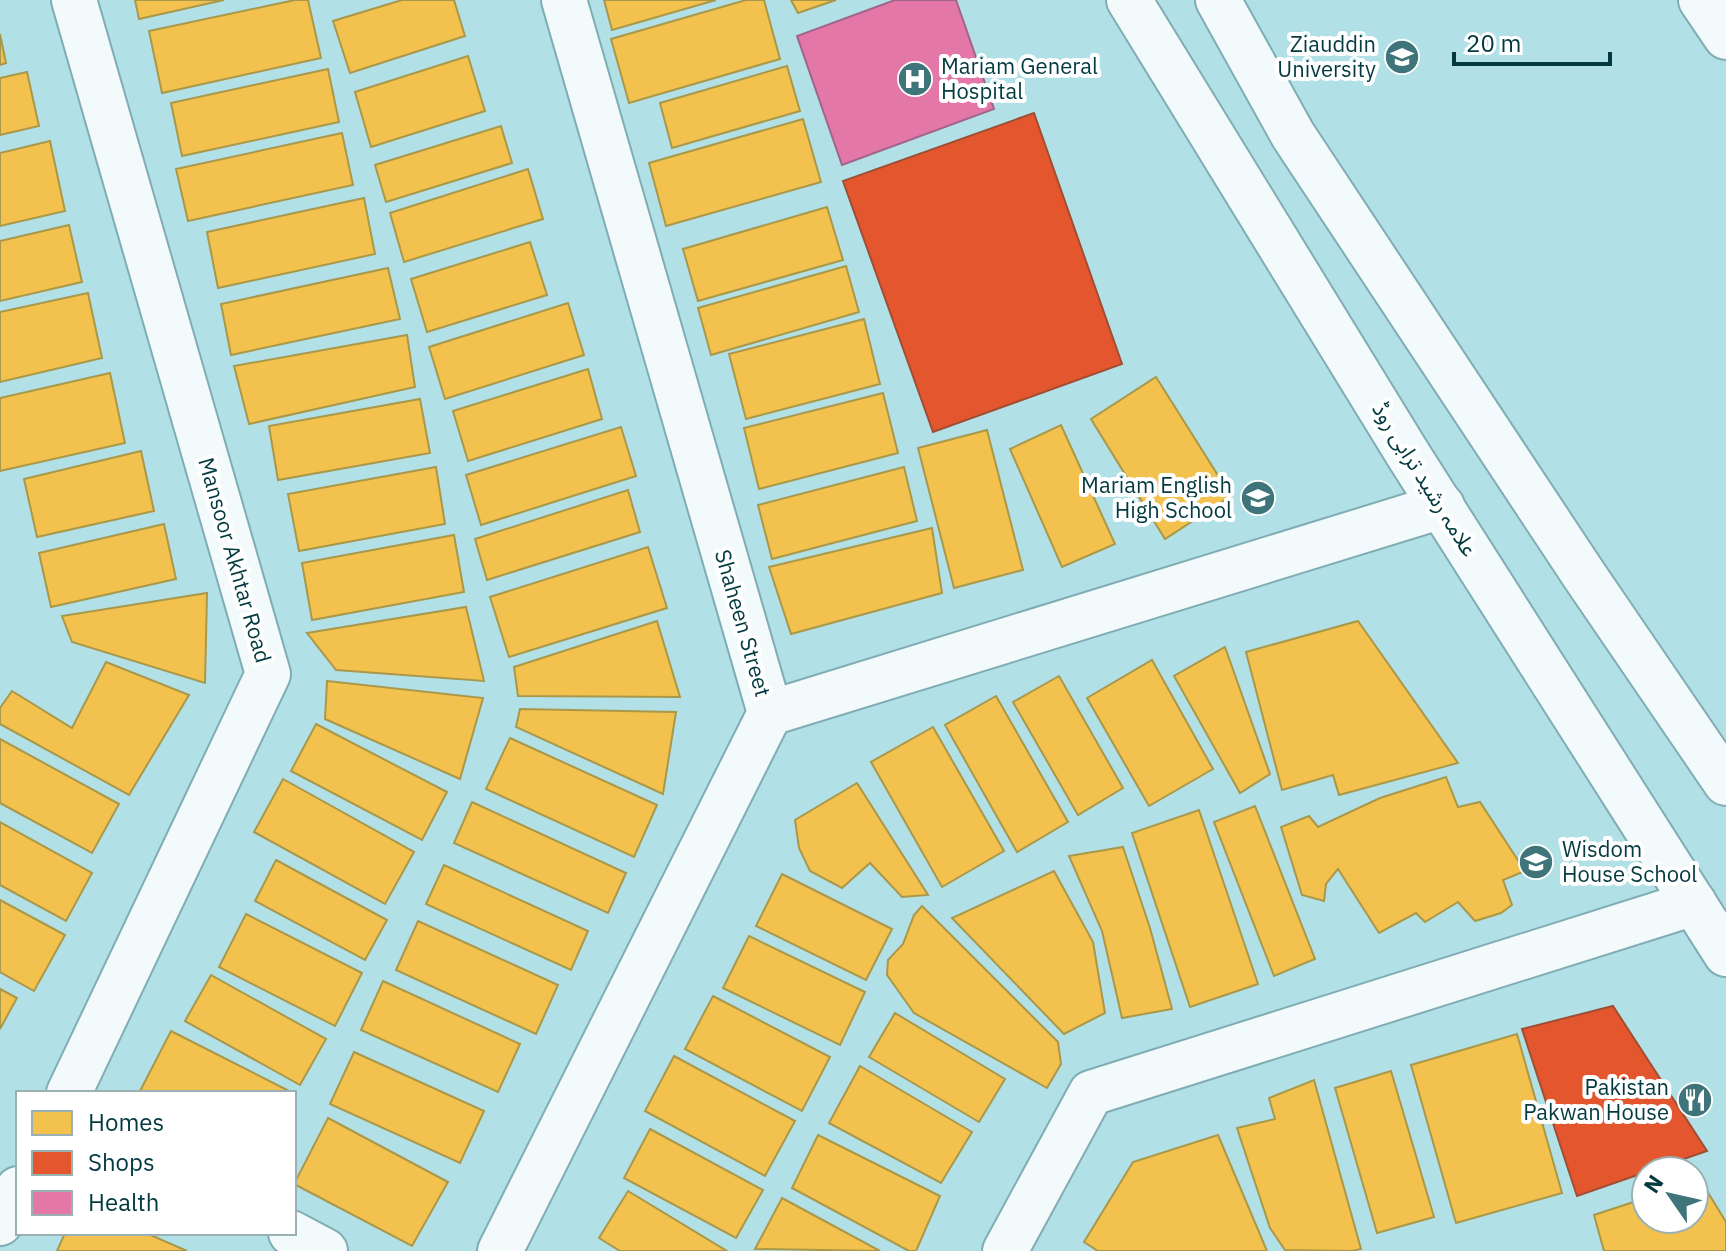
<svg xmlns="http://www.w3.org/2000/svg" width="1726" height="1251" viewBox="0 0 1726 1251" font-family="'IBM Plex Sans','Noto Sans Arabic',sans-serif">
	<rect width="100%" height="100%" fill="#b1e0e7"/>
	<!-- homes -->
	<g fill="#f2c14e" stroke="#aa984a" stroke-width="2">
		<polygon points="135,0 224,0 139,19"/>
		<polygon points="295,0 308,0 321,58 162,93 149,31"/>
		<polygon points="402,0 454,0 465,36 350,73 333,21"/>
		<polygon points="604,0 716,0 612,30"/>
		<polygon points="746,0 764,0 780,59 629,103 611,39"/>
		<polygon points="791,0 836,0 798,13"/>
		<polygon points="0,34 6,63 0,65"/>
		<polygon points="468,56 485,111 371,147 355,92"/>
		<polygon points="787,66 800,111 672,148 660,103"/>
		<polygon points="328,69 339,122 182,156 171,103"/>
		<polygon points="27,72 39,126 0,135 0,78"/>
		<polygon points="803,119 821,182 666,226 649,163"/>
		<polygon points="501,126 512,163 386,202 375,165"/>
		<polygon points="342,133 353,185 188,221 176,169"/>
		<polygon points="50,141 65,211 0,226 0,153"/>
		<polygon points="528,169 543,219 404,262 390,213"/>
		<polygon points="364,198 375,254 218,288 207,232"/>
		<polygon points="827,207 843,260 698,301 683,249"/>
		<polygon points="69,225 82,282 0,301 0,241"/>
		<polygon points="530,242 547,295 427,332 411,279"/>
		<polygon points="846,266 859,312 711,355 698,308"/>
		<polygon points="388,268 400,319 231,355 221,304"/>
		<polygon points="88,293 102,358 0,382 0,312"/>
		<polygon points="568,303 584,355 445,399 429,347"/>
		<polygon points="864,319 880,384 746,419 729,354"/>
		<polygon points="407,335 415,387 249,424 234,366"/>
		<polygon points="588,369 602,419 468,461 453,411"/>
		<polygon points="110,373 125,443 0,471 0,398"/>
		<polygon points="1156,377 1231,496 1165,539 1091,419"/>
		<polygon points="883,393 898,453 759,489 744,428"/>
		<polygon points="420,399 430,453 278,480 269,426"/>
		<polygon points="1061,425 1115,544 1062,567 1010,449"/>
		<polygon points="621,427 636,476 481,525 466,475"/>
		<polygon points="987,430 1023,570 954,588 918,448"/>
		<polygon points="141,451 154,511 37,537 24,479"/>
		<polygon points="436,467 445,524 299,551 288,494"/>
		<polygon points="904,467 917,521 772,559 758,505"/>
		<polygon points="628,490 640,532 487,580 475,539"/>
		<polygon points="164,524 176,579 51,607 39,553"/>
		<polygon points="932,528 942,593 791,634 769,567"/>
		<polygon points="454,535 464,592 312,620 302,563"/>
		<polygon points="648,547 667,608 509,657 490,597"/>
		<polygon points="207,593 205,683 72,642 62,616"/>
		<polygon points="466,607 484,681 336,670 307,633"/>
		<polygon points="657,621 680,697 518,696 514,667"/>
		<polygon points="1358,621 1458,763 1339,795 1333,775 1282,790 1246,652"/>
		<polygon points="1225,647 1270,774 1240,793 1174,676"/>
		<polygon points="1152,660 1213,769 1149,806 1087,698"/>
		<polygon points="106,662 189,695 129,795 0,724 0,708 12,691 72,728"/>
		<polygon points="1059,676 1123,788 1078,815 1013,702"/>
		<polygon points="327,681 483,698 460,779 325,719"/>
		<polygon points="996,696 1068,822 1017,852 945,725"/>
		<polygon points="520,709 676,712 663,794 516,727"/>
		<polygon points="316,724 447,792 422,840 291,771"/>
		<polygon points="933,727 1004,851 942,887 871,762"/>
		<polygon points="510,738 657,805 634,857 486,789"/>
		<polygon points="0,739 119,804 92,853 0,803"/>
		<polygon points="1446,777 1458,807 1480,802 1525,871 1503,880 1512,905 1501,913 1475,921 1458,902 1425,922 1416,913 1379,933 1338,869 1326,884 1324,901 1302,895 1281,827 1309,816 1318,827 1380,798"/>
		<polygon points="283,779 414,852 385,904 254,832"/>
		<polygon points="857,783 928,895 902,897 870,863 842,888 810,871 799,848 795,820"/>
		<polygon points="472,802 626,873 608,913 454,843"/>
		<polygon points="1255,806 1315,959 1274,976 1214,822"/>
		<polygon points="1199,810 1258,984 1190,1007 1132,833"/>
		<polygon points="0,822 92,873 66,921 0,885"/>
		<polygon points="1123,847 1150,928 1172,1009 1122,1018 1102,931 1069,856"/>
		<polygon points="276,860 387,920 365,960 255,901"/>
		<polygon points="444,865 588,931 571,970 426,904"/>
		<polygon points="1054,871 1093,942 1105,1013 1064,1034 952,918"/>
		<polygon points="782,874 892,929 866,980 756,926"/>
		<polygon points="0,900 65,935 34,991 0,972"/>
		<polygon points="922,906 1058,1042 1061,1064 1047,1088 914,1013 887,975 888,960 903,944 914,915"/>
		<polygon points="246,914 362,973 335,1026 219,967"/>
		<polygon points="418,921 558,985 536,1034 396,970"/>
		<polygon points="749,936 865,992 840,1045 723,988"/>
		<polygon points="211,975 326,1039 300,1085 185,1021"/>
		<polygon points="383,981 520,1044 498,1092 361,1030"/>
		<polygon points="0,989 17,998 0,1029"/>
		<polygon points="713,996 830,1057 802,1111 685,1049"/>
		<polygon points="895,1013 1005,1079 979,1122 869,1057"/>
		<polygon points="171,1031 293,1093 139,1093"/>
		<polygon points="1517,1034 1562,1193 1456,1223 1411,1065"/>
		<polygon points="354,1052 484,1111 460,1163 330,1104"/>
		<polygon points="674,1056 795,1121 765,1176 645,1111"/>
		<polygon points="860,1066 972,1132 941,1183 829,1123"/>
		<polygon points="1391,1071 1434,1217 1377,1233 1335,1088"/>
		<polygon points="1314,1080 1361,1249 1352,1251 1285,1250 1270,1228 1237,1128 1275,1119 1269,1098"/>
		<polygon points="328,1118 448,1182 412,1246 294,1184"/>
		<polygon points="650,1129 763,1190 736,1238 624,1178"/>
		<polygon points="818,1135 940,1196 916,1251 909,1251 792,1188"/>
		<polygon points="1218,1135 1267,1251 1098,1251 1084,1242 1133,1162"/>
		<polygon points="1701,1181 1726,1222 1726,1251 1604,1251 1594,1215 1646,1198 1646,1219 1694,1219 1694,1183"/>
		<polygon points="628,1191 727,1251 620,1251 599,1238"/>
		<polygon points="782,1198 880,1251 755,1249"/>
		<polygon points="65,1233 146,1233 187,1251 57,1251"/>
	</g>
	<!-- shops -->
	<g fill="#e4572e" stroke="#a04e33" stroke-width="2">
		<polygon points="1034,113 1122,364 933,432 843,181"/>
		<polygon points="1613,1006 1707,1151 1577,1196 1522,1029"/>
	</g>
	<!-- health -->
	<polygon fill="#e377a8" stroke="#a06589" stroke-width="2" points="895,0 956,0 994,109 842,165 797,36"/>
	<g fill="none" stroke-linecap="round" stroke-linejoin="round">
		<!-- street casing -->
		<g stroke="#80adb3" stroke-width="48">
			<g id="street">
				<polyline points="1701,0 1726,37"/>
				<polyline points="770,713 1442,506"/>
				<polyline points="69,1093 268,674 74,0"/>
				<polyline points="0,1223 18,1189"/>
				<polyline points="291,1233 325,1251"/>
				<polyline points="500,1251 770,713 564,0"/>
				<polyline points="1005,1251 1091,1093 1694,903"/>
			</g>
		</g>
		<!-- secondary casing -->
		<g stroke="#80adb3" stroke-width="48">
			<g id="secondary">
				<polyline points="1129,0 1409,456 1726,954"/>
				<polyline points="1218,0 1293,135 1584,575 1726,783"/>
			</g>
		</g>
		<!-- street -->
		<use href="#street" stroke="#f3fafb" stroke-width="44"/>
		<!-- secondary -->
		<use href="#secondary" stroke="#f3fafb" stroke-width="44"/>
	</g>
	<!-- icons -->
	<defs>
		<g id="university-disc" transform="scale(1.8)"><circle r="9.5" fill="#3f747a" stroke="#fff"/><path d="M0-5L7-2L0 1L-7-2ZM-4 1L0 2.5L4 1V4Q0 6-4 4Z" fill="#fff"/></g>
		<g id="hospital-disc" transform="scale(1.8)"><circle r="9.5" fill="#3f747a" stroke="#fff"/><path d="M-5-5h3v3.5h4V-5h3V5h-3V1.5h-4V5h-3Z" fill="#fff"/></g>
		<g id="school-disc" transform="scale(1.8)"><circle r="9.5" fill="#3f747a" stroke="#fff"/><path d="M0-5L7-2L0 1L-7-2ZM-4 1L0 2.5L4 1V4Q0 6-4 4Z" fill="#fff"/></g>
		<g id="restaurant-disc" transform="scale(1.8)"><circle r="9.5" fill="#3f747a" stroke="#fff"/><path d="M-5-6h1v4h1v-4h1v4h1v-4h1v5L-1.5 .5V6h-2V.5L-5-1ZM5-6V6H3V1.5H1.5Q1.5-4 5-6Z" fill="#fff"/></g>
	</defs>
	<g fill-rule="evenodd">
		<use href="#university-disc" x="1402" y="57"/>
		<use href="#hospital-disc" x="915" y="79"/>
		<use href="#school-disc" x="1258" y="498"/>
		<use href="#school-disc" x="1536" y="862"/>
		<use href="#restaurant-disc" x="1695" y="1100"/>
	</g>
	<g text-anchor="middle" stroke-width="8" stroke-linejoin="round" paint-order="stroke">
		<!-- poi labels -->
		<g font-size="22" fill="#023a40" stroke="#fff" text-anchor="end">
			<text x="1376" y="52">Ziauddin<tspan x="1376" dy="25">University</tspan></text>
			<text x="941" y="74" text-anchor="start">Mariam General<tspan x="941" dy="25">Hospital</tspan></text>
			<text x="1232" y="493">Mariam English<tspan x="1232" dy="25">High School</tspan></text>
			<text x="1562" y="857" text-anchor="start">Wisdom<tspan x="1562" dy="25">House School</tspan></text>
			<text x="1669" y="1095">Pakistan<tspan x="1669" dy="25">Pakwan House</tspan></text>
		</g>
		<!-- street labels -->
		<g font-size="22" fill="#023a40" stroke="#fff">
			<text transform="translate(1425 479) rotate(58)" y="8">علامہ رشید ترابی روڈ</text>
			<text transform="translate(235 560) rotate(74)" y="8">Mansoor Akhtar Road</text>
			<text transform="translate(743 623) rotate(74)" y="8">Shaheen Street</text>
		</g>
	</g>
	<!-- legend -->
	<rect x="16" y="1091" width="280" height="144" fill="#ffffff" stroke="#9ab0b3" stroke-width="2"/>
	<rect x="32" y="1111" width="40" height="24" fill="#f2c14e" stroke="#9ab0b3" stroke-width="2"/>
	<text x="88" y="1131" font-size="24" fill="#023a40">Homes</text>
	<rect x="32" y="1151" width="40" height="24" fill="#e4572e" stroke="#9ab0b3" stroke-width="2"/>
	<text x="88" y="1171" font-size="24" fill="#023a40">Shops</text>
	<rect x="32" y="1191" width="40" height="24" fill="#e377a8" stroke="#9ab0b3" stroke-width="2"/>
	<text x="88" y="1211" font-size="24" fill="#023a40">Health</text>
	<!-- north arrow -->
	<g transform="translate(1670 1195) rotate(304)"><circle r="38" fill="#ffffff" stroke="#9ab0b3" stroke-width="2"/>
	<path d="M0-6L14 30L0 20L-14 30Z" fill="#3f747a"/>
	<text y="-12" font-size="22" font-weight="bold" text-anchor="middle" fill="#023a40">N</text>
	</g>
	<!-- scale -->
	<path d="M1454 52v12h156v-12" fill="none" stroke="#023a40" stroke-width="4"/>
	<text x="1466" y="52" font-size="24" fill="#023a40" stroke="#ffffff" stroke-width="6" paint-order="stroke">20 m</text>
</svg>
